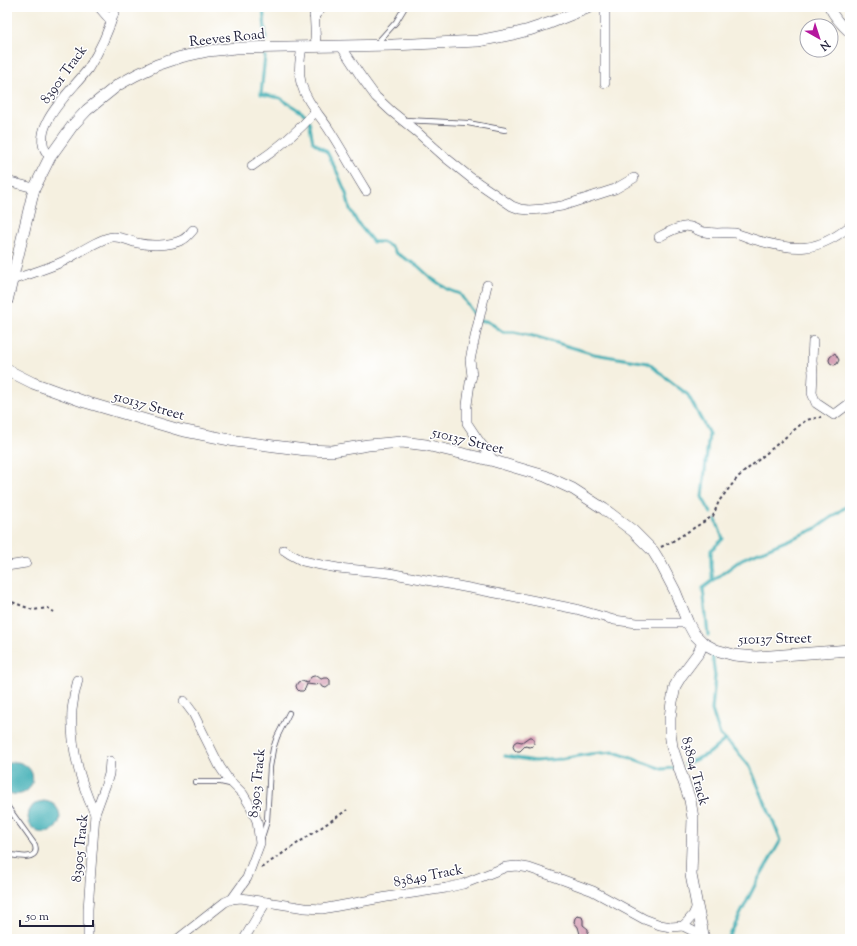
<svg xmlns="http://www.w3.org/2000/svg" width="857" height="946" viewBox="0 0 857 946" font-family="'Sorts Mill Goudy',serif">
	<rect width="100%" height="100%" fill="#fff"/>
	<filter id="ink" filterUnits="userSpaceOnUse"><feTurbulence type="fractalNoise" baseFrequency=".025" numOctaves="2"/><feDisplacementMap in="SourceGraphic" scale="8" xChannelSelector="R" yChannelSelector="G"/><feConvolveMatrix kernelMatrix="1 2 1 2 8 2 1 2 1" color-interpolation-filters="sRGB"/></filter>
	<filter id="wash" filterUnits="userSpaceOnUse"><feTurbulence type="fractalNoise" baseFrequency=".012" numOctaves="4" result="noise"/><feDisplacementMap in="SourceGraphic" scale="16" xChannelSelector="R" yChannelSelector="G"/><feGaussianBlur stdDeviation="0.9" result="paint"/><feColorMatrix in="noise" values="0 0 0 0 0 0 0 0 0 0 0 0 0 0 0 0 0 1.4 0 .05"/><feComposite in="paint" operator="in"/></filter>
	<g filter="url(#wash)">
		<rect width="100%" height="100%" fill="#f5f0e0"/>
		<!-- water -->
		<g fill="#3cadb4" stroke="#2f6878">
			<path d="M18,762c27,7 13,42 -11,30v-28l5,-2z"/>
			<circle cx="44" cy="817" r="16"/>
		</g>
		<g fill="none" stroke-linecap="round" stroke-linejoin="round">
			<!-- stream -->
			<g stroke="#3cadb4" stroke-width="3">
				<polyline points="263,7 266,40"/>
				<polyline points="265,56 261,94 280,98 306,115 309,121 313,142 327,152 338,174 346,193 350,209 357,222 373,242 382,242 392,247 396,253 418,266 431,278 447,289 460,294 479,321 486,321 492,324 503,332 514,332 537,337 594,354 648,363 665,377 688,395 709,434 702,497 711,513"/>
				<polyline points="713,581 711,567 711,550 723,539 716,520"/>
				<polyline points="708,635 703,588 742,559 815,529 850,504"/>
				<polyline points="712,653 715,676 712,710 720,735 734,748 750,767 781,840 756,883 728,939"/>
				<polyline points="505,756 535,761 561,759 590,754 614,752 662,769 674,768"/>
				<polyline points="685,764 708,754 725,740"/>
			</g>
		</g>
		<g id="blocks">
			<!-- building -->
			<g fill="#d399b0">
				<polygon points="835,353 839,360 837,364 834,365 830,363 829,360 830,357"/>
				<polygon points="314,676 317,676 321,679 325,678 328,678 330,680 330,685 326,688 323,687 321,684 315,685 307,684 305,689 303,691 299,691 297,689 296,686 298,682 302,681 307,683 311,677"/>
				<polygon points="529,737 532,737 534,740 534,743 533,746 530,747 525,746 520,751 516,751 514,749 513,746 514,743 517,741 522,742"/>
				<polygon points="577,916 582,917 583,920 583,925 588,929 588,932 585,936 582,936 580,934 578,927 574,922 575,918"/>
			</g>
		</g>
	</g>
	<g filter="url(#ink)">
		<use href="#blocks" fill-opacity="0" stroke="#424154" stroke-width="1"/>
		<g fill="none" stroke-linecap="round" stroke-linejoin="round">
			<!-- service casing -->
			<g stroke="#424154" stroke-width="6">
				<g id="service">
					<polyline points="377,43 396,22 405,7"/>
					<polyline points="405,120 468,123 505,130"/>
					<polyline points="195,782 221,782 230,784"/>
					<path d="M7,806l28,39c5,17 -18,11 -28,9"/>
					<polyline points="261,840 267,821 270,767 273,749 277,737 289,713"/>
				</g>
			</g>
			<!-- minor casing -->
			<g stroke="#424154" stroke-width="10">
				<g id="minor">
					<polyline points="99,7 111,21"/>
					<polyline points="314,7 316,47"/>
					<path d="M829,7c5,10 13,19 21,26"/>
					<polyline points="314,16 323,7"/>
					<polyline points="341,46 360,75 376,97 391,111 417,132 446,158 471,178 512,206 520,209 529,210 543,209 562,206 615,189 634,178"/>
					<path d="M302,47c-2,12 -4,24 -1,36 5,18 17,30 27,45 13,20 25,42 38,63"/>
					<polyline points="605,83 605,7"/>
					<path d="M50,157c-26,-27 23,-67 38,-88 11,-17 22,-42 28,-62"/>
					<path d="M252,166c24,-16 45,-33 64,-55"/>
					<polyline points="7,181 34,188"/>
					<path d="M659,237c7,-4 24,-13 32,-10 4,1 8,5 14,5 10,2 20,0 30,1 7,2 14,5 21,7 39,11 61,13 94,-14"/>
					<path d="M12,280c17,-6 35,-11 52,-19 11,-6 38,-24 49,-24 8,-1 16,4 24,6 13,3 32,3 45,-3 5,-2 8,-7 11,-10"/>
					<polyline points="487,285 477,328 470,360 472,376 470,383 467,405 467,423 479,441 494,461"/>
					<polyline points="813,341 812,360 813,374 812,393 816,403 834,415 850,403"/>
					<polyline points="284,550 290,554 303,561 321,565 338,568 389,573 501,594 576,609 614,620 637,623 688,623"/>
					<polyline points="7,566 26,563"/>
					<path d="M78,680c-3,10 -5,20 -6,30 -2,37 8,72 23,104"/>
					<polyline points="184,701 193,713 220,767 228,779 243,794 251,807 257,821 260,843 247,878 232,899"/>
					<polyline points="683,926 693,931 704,938"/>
					<polyline points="88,939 88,909 95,814 106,784 109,774 110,761"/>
					<polyline points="178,939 225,902 232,899 241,898 305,908 322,909 387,897 446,888 463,884 506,867 517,866 529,868 558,878 593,891 644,919 660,925 671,927 683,926 688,921 693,915 697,906"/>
					<polyline points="244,939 266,902"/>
				</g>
			</g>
			<!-- tertiary casing -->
			<g stroke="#424154" stroke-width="12">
				<g id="tertiary">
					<polyline points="7,301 34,189 50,157 73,125 87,110 118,85 136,75 157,65 181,57 208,51 236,48 393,45 478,41 513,34 529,30 550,23 590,7"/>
					<polyline points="7,370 33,383 85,402 180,430 235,441 306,450 332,451 368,445 402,442 426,445 494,461 545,476 573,489 604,509 633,531 653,551 661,564 675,591 688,623 694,634 703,643 716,650 734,655 756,657 850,650"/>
					<polyline points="703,643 699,652 681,676 675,686 672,702 670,718 670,732 672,747 690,800 693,818 691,875 697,906 704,939"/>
				</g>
			</g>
			<!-- path -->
			<g stroke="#424154" stroke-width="2" stroke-dasharray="3 3" stroke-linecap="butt">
				<polyline points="661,547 673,541 713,516 719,501 738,477 806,420 821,417"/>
				<polyline points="7,600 33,610 48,608 54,612"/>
				<polyline points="261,868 347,810"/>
			</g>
			<!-- service -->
			<use href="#service" stroke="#fff" stroke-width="4.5"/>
			<!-- minor -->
			<use href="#minor" stroke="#fff" stroke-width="9"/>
			<!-- tertiary -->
			<use href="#tertiary" stroke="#fff" stroke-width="11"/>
		</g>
	</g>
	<g text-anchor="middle" stroke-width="3" stroke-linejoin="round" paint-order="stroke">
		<!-- street labels -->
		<g font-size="14" fill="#22223b" stroke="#fff">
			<text transform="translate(227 37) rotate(-6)" y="5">Reeves Road</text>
			<text transform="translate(63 74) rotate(-54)" y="5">83901 Track</text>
			<text transform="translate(149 405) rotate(16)" y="5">510137 Street</text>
			<text transform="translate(468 440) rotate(14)" y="5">510137 Street</text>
			<text transform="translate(775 638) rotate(-1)" y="5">510137 Street</text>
			<text transform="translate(696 771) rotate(75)" y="5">83804 Track</text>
			<text transform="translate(256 783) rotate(-84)" y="5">83903 Track</text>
			<text transform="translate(79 848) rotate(-84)" y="5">83905 Track</text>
			<text transform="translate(428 875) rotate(-11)" y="5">83849 Track</text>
		</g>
	</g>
	<!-- margin -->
	<rect width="857" height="946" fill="none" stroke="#fff" stroke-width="24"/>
	<!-- north arrow -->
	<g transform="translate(819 38) rotate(141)"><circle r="19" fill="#ffffff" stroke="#a7a7b1"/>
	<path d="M0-3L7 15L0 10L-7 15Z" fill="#b5179e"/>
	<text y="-6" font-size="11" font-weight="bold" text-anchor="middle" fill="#22223b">N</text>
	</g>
	<!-- scale -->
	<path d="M20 920v6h73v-6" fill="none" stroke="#22223b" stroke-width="2"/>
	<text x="26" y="920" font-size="12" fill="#22223b" stroke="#ffffff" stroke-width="3" paint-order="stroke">50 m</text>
</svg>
